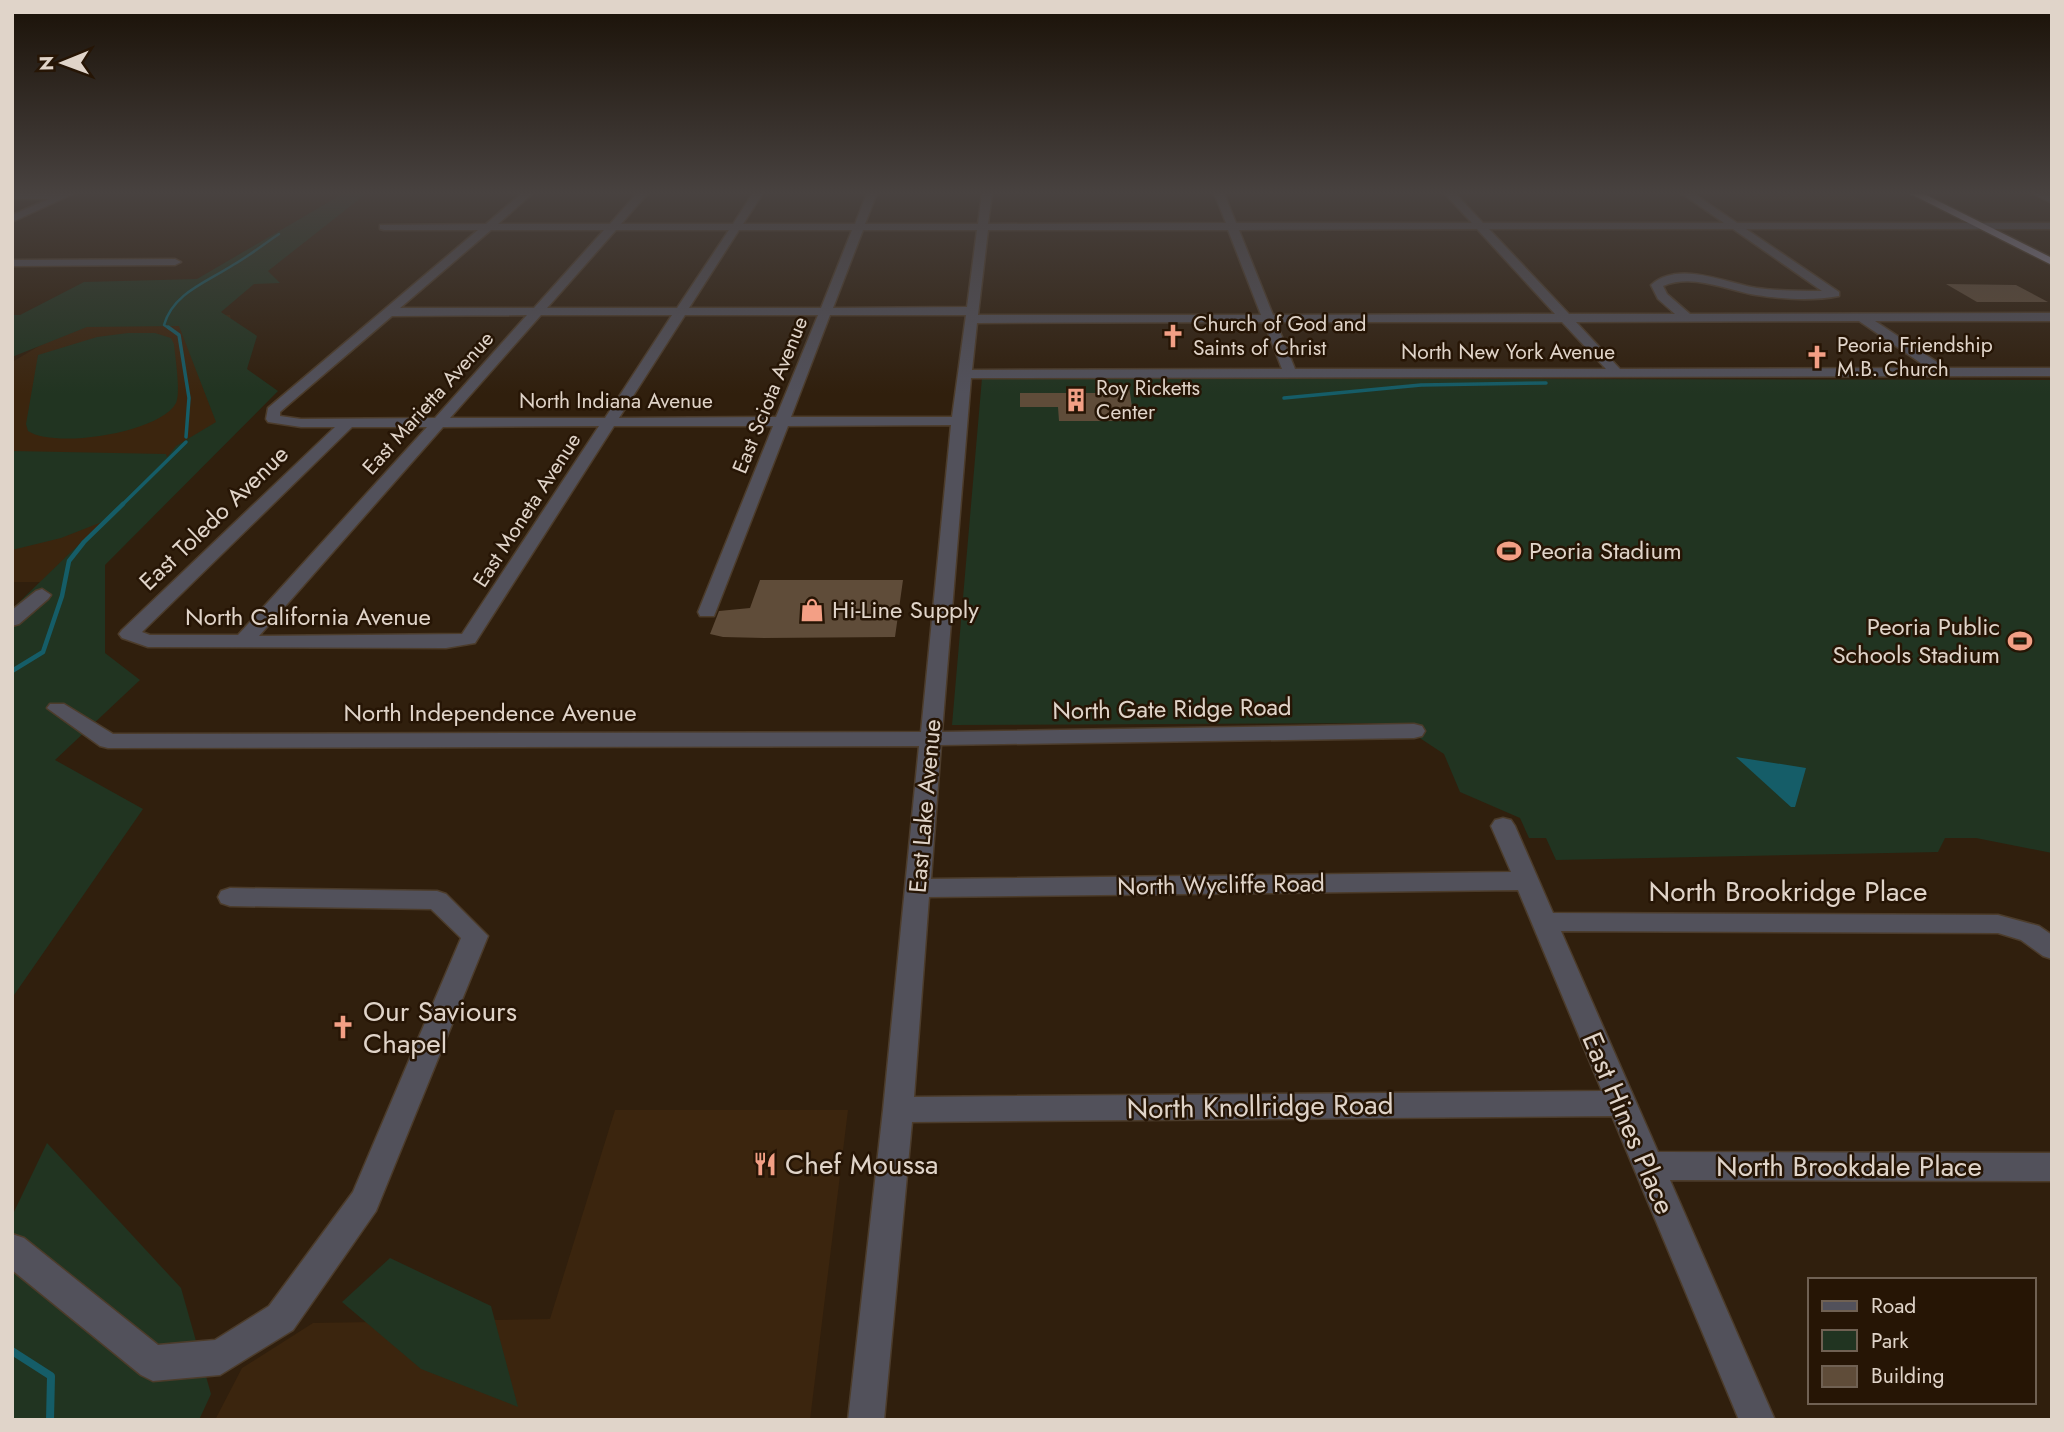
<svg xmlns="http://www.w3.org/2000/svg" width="2064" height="1432" viewBox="0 0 2064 1432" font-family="Jost,sans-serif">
	<rect width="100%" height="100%" fill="#301f0d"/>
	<!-- built -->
	<g fill="#3b250e">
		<polygon points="1736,193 1848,193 1863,201 1748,201"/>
		<polygon points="230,315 245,421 53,582 12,582 12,362 90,316"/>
		<polygon points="615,1110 848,1110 810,1420 215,1420 242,1368 313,1323 550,1319"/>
	</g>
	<!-- green -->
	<g fill="#213421">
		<polygon points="344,193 367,193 268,271 280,283 254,284 221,312 257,336 247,369 278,391 105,565 105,653 140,680 55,760 143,809 12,998 12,609 102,522 61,538 12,550 12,451 166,454 167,457 176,446 216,422 179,326 87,327 12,357 12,315 20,315 84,282 197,279"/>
		<path d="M155,333l16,5 3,6c1,12 7,49 2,59 -16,30 -121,46 -148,28l-2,-7 12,-69 59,-18 31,-4z"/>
		<polygon points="982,378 2052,380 2052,853 1976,838 1945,838 1938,852 1556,860 1546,838 1529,838 1520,818 1460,792 1444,754 1400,725 1406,723 952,725"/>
		<polygon points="47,1143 181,1288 211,1394 199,1420 12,1420 12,1216"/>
		<polygon points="390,1258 491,1306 518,1407 421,1369 342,1302"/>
	</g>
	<!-- water -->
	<polygon fill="#155d68" points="1736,757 1806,768 1795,807 1791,807"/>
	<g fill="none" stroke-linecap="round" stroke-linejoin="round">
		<!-- stream-far3 -->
		<path stroke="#155d68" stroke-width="2.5" d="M170,329l-6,-4c9,-32 43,-43 69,-60 16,-9 31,-21 46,-31"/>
		<!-- stream-far2 -->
		<g stroke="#155d68" stroke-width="3.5">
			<polyline points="168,327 179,335 189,398 186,437"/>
			<polyline points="1284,398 1421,385 1546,383"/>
			<polyline points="121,506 186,442"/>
		</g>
		<!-- stream-far1 -->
		<polyline stroke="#155d68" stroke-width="4.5" points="12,671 43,652 62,596 69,561 84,542 123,504"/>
		<!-- stream -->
		<polyline stroke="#155d68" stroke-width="8" points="12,1351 51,1376 50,1420"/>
	</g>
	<!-- building -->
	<g fill="#5f4c39">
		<polygon points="1946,284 2016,285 2048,302 1977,302"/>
		<polygon points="1097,386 1129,386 1134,421 1059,421 1058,407 1020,407 1020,393 1097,393"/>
		<polygon points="760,580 903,580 895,637 764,638 723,637 710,634 719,611 750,608"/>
	</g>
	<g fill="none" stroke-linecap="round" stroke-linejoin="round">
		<!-- minor casing -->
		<g stroke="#4c3c2b" stroke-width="3">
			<g id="minor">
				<polygon points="12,193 75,193 12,222 12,215 49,199 12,199"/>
				<path d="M522,193h11l-35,31h112l27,-31h11l-27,31h112l20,-31h10l-20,31h112l12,-31h10l-12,31h113l4,-31h10l-4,31 238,-1 -12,-30h10l12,30h236l-28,-30h11l28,30h241l-43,-30h12l44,30h315v6h-306l93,63v4c-25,5 -58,3 -83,-1 -30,-5 -63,-22 -93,-9l4,8 23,20 362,-1v8h-177l71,47h106v8l-1081,2 -29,354 472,-8 8,2 3,5 -3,5 -8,2 -473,7 -10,134 580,-7 -20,-46 4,-6 8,-2 8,2 4,6 38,87 445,2 41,11 13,9v24l-9,-3 -22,-16 -23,-7 -437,-2 97,221 394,1v28l-382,-1 105,240h-36l-127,-304 -700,6 -28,298h-36l35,-310 36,-364 -811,2 -8,-2 -53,-38 3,-4h14l49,30 808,-2 30,-307 -163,1 -74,190h-14l-2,-4 75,-186h-159l-139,217 -29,5 -298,-1 -26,-9 -3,-4 3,-4 213,-203h-34l-33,-5 -2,-3 2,-11 210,-178h-94l-4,-1v-4l106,-1zM1477,229l78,85 -282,1 -34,-85zM1489,229h244l89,62c-22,0 -44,0 -65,-3 -32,-5 -78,-28 -106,-3l7,14 17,15h-106zM491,230h113l-70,78h-134zM616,230h113l-52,78h-130zM739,230h113l-31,78h-132zM863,230h114l-10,77 -134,1zM988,230h240l33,85h-283zM527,315l-92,103 -134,1 -21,-3v-4l8,-7 104,-89zM541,315h131l-67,103h-155zM685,315h133l-42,102 -157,1zM830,315h136l-14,102h-161zM1859,321l69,47 -308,1 -44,-47zM1264,322l18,47 -310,1 5,-47zM1276,322h286l44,47h-311zM599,426l-137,208 -203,2 184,-209zM352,427h75l-189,208h-88l-8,-3zM1518,890l84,201 -688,6 15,-200z"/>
				<polygon points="2033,193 2052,196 2052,203 2035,195"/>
				<polygon points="12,260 175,259 181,262 175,265 12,266"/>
				<polygon points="42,589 51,595 48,599 19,624 12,626 12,610 36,591"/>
				<polygon points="230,888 437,891 446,894 488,936 376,1211 293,1330 220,1375 153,1381 141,1375 12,1270 12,1234 24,1238 158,1345 215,1340 269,1306 353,1192 461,938 431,909 230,906 221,903 218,897 221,891"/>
			</g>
		</g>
		<!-- highway casing -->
		<g stroke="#4c3c2b" stroke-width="3">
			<polygon id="highway" points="1909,193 1922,193 2052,258 2052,265"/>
		</g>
		<!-- minor -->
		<use href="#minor" fill="#52515b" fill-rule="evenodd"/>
		<!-- highway -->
		<use href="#highway" fill="#9390aa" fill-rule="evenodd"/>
	</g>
	<!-- sky -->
	<linearGradient id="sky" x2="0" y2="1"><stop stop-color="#1a1107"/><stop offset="0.49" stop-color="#484240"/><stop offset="1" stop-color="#484240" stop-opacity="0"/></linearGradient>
	<rect width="2064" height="394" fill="url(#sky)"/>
	<!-- icons -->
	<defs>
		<g id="church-bare" transform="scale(1.89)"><path d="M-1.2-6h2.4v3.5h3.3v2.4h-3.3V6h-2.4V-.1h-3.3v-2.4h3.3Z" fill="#f39f85" stroke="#261505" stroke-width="2.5" paint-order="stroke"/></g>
		<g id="building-bare" transform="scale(1.89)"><path d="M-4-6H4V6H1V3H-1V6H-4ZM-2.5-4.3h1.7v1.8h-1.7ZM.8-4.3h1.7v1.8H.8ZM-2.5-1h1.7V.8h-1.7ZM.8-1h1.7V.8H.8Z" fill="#f39f85" stroke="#261505" stroke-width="2.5" paint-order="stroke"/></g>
		<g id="stadium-bare" transform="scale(1.89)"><path d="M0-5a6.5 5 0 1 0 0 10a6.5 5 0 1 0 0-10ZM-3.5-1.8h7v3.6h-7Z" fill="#f39f85" stroke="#261505" stroke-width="2.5" paint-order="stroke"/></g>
		<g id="shop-bare" transform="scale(1.89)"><path d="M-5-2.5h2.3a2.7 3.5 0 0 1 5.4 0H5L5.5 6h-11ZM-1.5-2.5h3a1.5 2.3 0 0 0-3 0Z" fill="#f39f85" stroke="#261505" stroke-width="2.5" paint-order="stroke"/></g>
		<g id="restaurant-bare" transform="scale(1.89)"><path d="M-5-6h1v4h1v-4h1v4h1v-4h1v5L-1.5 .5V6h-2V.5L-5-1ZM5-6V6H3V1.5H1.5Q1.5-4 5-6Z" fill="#f39f85" stroke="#261505" stroke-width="2.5" paint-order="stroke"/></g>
	</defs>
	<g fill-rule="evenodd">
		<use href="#church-bare" x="1173" y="336"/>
		<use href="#church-bare" x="1817" y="357"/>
		<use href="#building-bare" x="1076" y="400"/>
		<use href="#stadium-bare" x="1509" y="551"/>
		<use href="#shop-bare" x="812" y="610"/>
		<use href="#stadium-bare" x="2020" y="641"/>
		<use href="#church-bare" x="343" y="1027"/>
		<use href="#restaurant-bare" x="765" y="1164"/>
	</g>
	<g text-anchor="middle" stroke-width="5" stroke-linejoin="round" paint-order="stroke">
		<!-- far-poi labels -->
		<g font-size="21" fill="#e0d4c9" stroke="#261505" text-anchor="start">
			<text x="1193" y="331">Church of God and<tspan x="1193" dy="24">Saints of Christ</tspan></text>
			<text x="1837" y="352">Peoria Friendship<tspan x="1837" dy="24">M.B. Church</tspan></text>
			<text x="1096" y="395">Roy Ricketts<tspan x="1096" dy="24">Center</tspan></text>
		</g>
		<!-- far-street labels -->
		<g font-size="21" fill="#e0d4c9" stroke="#261505">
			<text x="1508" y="359">North New York Avenue</text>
			<text transform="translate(770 395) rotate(-68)" y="7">East Sciota Avenue</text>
			<text x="616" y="408">North Indiana Avenue</text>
			<text transform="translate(428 403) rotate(-48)" y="7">East Marietta Avenue</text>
			<text transform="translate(527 510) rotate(-57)" y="7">East Moneta Avenue</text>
		</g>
		<!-- street labels -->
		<g font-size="24" fill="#e0d4c9" stroke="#261505">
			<text transform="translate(214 518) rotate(-44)" y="8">East Toledo Avenue</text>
			<text x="308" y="625">North California Avenue</text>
			<text transform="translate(1172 709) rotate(-1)" y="8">North Gate Ridge Road</text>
			<text x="490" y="721">North Independence Avenue</text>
			<text transform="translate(925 806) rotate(-85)" y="8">East Lake Avenue</text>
			<text transform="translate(1221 885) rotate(-1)" y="8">North Wycliffe Road</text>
		</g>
		<!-- poi labels -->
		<g font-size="24" fill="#e0d4c9" stroke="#261505" text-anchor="start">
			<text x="1529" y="559">Peoria Stadium</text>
			<text x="832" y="618">Hi-Line Supply</text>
			<text x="2000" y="635" text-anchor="end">Peoria Public<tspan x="2000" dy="28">Schools Stadium</tspan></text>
		</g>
		<!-- near-street labels -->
		<g font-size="28" fill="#e0d4c9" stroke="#261505">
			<text x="1788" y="901">North Brookridge Place</text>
			<text transform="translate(1260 1106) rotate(-1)" y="10">North Knollridge Road</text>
			<text transform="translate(1629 1123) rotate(67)" y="10">East Hines Place</text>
			<text x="1849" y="1176">North Brookdale Place</text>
		</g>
		<!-- near-poi labels -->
		<g font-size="28" fill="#e0d4c9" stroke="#261505" text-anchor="start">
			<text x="363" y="1021">Our Saviours<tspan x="363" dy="32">Chapel</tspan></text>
			<text x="785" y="1174">Chef Moussa</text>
		</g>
	</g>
	<!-- border -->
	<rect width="2064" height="1432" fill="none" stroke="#e0d4c9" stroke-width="28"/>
	<!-- legend -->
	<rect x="1808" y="1278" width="228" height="126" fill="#261505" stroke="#706153" stroke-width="2"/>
	<rect x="1822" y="1301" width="35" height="10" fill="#52515b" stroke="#706153" stroke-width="2"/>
	<text x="1871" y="1313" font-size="21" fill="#e0d4c9">Road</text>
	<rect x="1822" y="1330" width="35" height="21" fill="#213421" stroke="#706153" stroke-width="2"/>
	<text x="1871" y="1348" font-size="21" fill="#e0d4c9">Park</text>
	<rect x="1822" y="1366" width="35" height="21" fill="#5f4c39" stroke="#706153" stroke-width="2"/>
	<text x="1871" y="1383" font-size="21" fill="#e0d4c9">Building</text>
	<!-- north arrow -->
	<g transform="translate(63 63) rotate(269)" stroke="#261505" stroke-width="5" paint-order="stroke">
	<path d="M0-5L12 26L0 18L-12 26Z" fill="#e0d4c9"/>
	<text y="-10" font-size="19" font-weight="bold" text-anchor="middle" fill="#e0d4c9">N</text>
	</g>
</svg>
